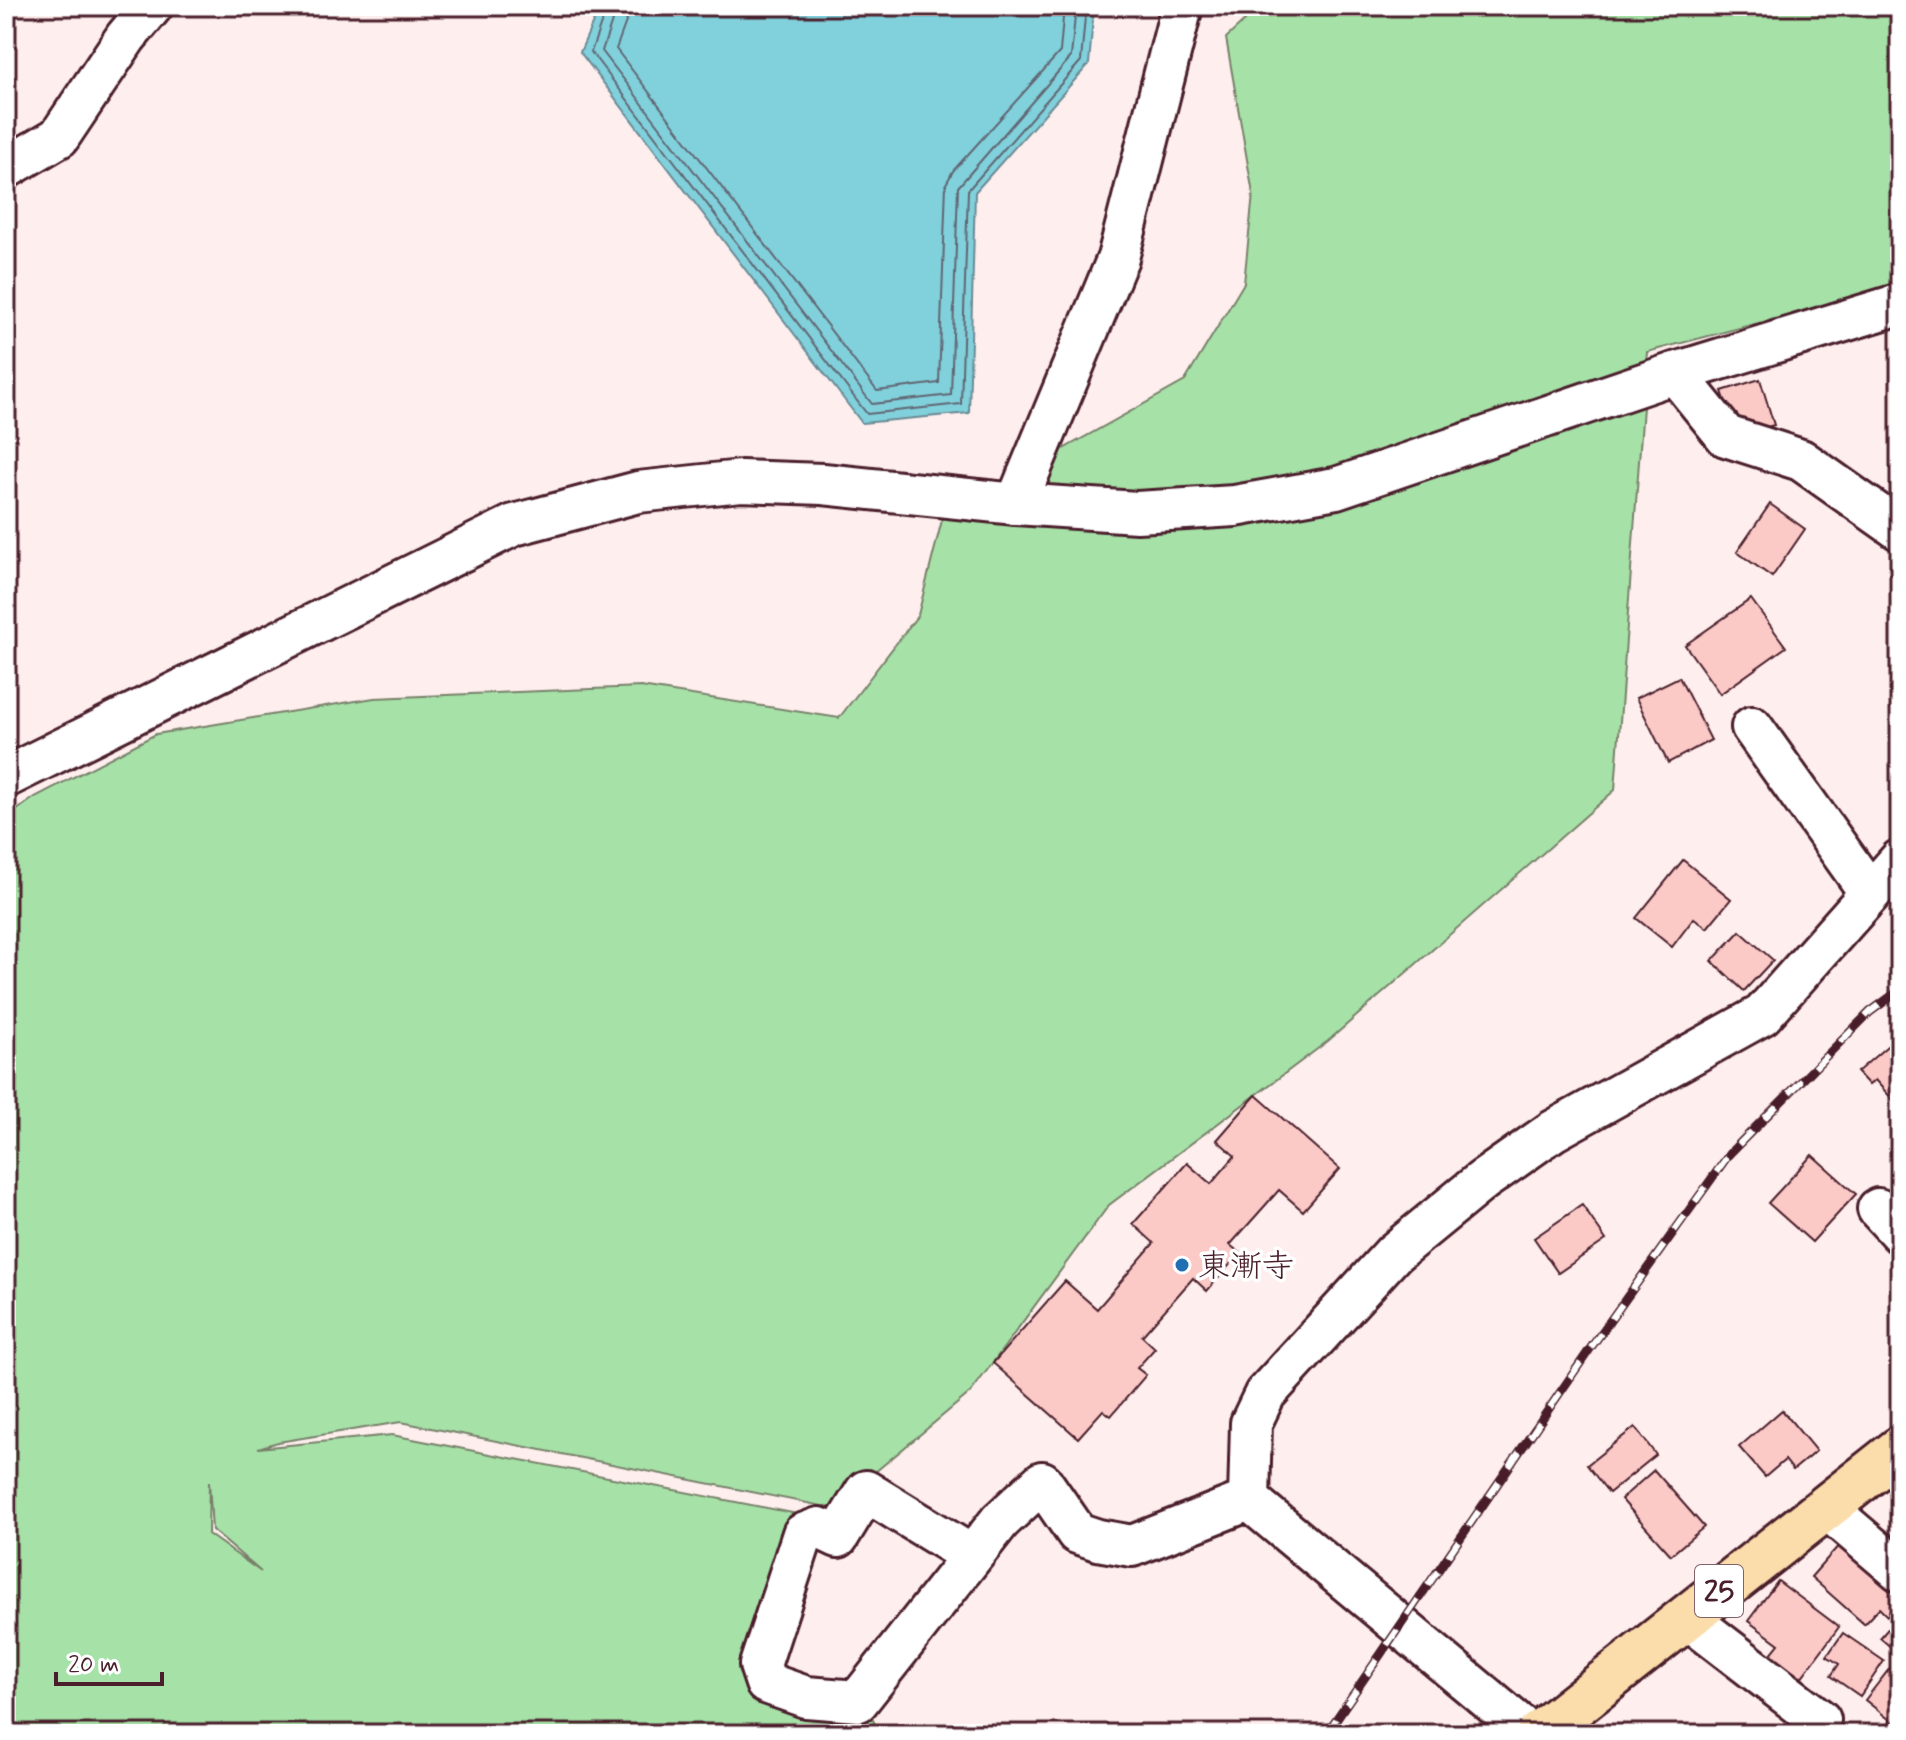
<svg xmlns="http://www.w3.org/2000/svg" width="1906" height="1740" viewBox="0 0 1906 1740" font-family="Mynerve,'Klee One',sans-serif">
	<rect width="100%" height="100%" fill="#feefee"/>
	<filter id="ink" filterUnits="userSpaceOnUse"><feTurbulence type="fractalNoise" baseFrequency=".0125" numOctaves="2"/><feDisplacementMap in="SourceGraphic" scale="16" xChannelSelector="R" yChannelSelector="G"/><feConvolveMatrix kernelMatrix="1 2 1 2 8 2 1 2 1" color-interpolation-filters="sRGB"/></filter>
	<g filter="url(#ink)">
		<!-- green -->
		<path fill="#a6e2a8" stroke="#78806a" stroke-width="2" fill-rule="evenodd" d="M1261,6h639v280l-253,66 -32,438 -287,251 -219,164 -138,187 -139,116 -431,-86 -123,20 -20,6 134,-13 416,81 -41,155 104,44 8,19h-873v-916l29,-21 121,-63 218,-36 267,-11 198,31 79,-103 25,-99 242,-135 59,-98 9,-89 -27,-156zM209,1481l3,49 49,42 -53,-38z"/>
		<!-- water -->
		<polygon fill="#81d1dc" stroke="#6b8a95" stroke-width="2" points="600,6 1094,6 1089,64 975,192 969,413 862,423 580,52"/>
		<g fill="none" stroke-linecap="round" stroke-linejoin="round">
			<!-- shore -->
			<g stroke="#606672" stroke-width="2">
				<polyline points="607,6 591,52 867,414 961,404 968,190 1081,61 1086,6"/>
				<polyline points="617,6 602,51 872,404 951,395 958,187 1071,57 1076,6"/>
				<polyline points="629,6 628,16 616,49 877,391 939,383 946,184 953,171 1060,52 1064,6"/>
			</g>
		</g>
		<!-- building -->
		<g fill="#fbcac7" stroke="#4a1f2b" stroke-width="2">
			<polygon points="1760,379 1774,425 1737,436 1722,391"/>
			<polygon points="1770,504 1805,529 1772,577 1737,552"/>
			<polygon points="1751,599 1786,647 1720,694 1685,645"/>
			<polygon points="1679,677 1711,740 1668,763 1636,698"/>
			<polygon points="1683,860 1731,899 1707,928 1694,918 1672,947 1636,918"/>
			<polygon points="1740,931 1773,960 1744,991 1712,961"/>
			<polygon points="1900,1035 1900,1095 1893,1100 1875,1080 1869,1085 1857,1072"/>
			<polygon points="1256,1095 1340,1169 1303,1211 1279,1190 1230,1245 1240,1253 1207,1291 1193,1278 1142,1336 1155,1348 1137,1368 1146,1375 1111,1416 1103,1410 1078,1438 993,1363 1065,1281 1097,1309 1154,1243 1133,1224 1187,1163 1211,1184 1235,1156 1217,1140"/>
			<polygon points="1812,1155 1856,1194 1812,1242 1768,1203"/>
			<polygon points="1582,1205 1606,1240 1558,1273 1534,1238"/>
			<polygon points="1782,1410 1816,1451 1793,1470 1785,1460 1765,1477 1739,1447"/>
			<polygon points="1635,1427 1656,1455 1609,1493 1587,1465"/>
			<polygon points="1654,1470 1704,1527 1671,1555 1621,1499"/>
			<polygon points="1840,1544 1900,1597 1887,1616 1879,1608 1864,1624 1811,1577"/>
			<polygon points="1778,1581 1839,1627 1801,1678 1770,1655 1779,1644 1748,1621"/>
			<polygon points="1900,1615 1900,1655 1880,1638"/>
			<polygon points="1843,1633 1884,1661 1860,1696 1831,1676 1839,1664 1827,1656"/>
			<polygon points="1890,1668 1900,1676 1900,1728 1865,1700"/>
		</g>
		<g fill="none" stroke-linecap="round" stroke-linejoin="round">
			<!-- minor casing -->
			<g stroke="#4a1f2b" stroke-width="46">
				<g id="minor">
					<polyline points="6,168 59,137 126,37 152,6"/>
					<polyline points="1675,373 1726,436 1801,460 1900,530"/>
					<polyline points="1016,504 1118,258 1182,6"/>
					<polyline points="1752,727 1870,893"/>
					<polyline points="6,777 514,525 638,492 741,481 823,484 1016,504 1137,512 1235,506 1336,488 1675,373 1900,304"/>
					<polyline points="1878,1209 1900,1233"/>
					<polyline points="1249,1500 1530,1734"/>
					<polyline points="1825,1507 1900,1571"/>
					<polyline points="972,1556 866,1491 838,1537 819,1528 803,1534 760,1665 766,1683 806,1697 858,1701 1000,1521 1042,1482 1077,1533 1098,1540 1132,1546 1249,1500 1251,1423 1265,1394 1394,1253 1482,1181 1553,1131 1762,1015 1900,860"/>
					<polyline points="1686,1617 1820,1720 1811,1734"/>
				</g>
			</g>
			<!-- major casing -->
			<g stroke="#4a1f2b" stroke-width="50">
				<polyline id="major" points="1539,1734 1900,1449"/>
			</g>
			<!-- minor -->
			<use href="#minor" stroke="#fff" stroke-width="40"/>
			<!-- major -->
			<use href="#major" stroke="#faddab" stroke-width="44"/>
			<!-- rail casing -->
			<g stroke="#4a1f2b" stroke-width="9">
				<polyline id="rail" points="1326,1734 1592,1346 1730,1153 1870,1012 1900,990"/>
			</g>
			<!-- rail -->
			<use href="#rail" stroke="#fff" stroke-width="6" stroke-dasharray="18" stroke-linecap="butt"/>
		</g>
	</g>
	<!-- markers -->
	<circle fill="#1f6fb2" stroke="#fff" stroke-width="3" cx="1182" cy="1265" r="8"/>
	<g text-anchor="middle" stroke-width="7" stroke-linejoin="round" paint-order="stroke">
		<!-- shield labels -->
		<rect fill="#fff" stroke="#80626b" stroke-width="2" x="1695" y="1565" width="48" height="52" rx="6"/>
		<g font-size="30" font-weight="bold" fill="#4a1f2b">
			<text x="1719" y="1601">25</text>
		</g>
		<!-- poi labels -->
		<g font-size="32" fill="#4a1f2b" stroke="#fff" text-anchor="start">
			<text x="1198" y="1276">東漸寺</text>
		</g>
	</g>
	<!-- margin -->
	<rect width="1906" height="1740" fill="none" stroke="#fff" stroke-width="32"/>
	<rect x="16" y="16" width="1874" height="1708" fill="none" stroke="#4a1f2b" stroke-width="3" filter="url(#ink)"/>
	<!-- scale -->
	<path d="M56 1672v12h106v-12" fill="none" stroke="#4a1f2b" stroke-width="4"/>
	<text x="68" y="1672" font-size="24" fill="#4a1f2b" stroke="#ffffff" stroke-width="6" paint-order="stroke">20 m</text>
</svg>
